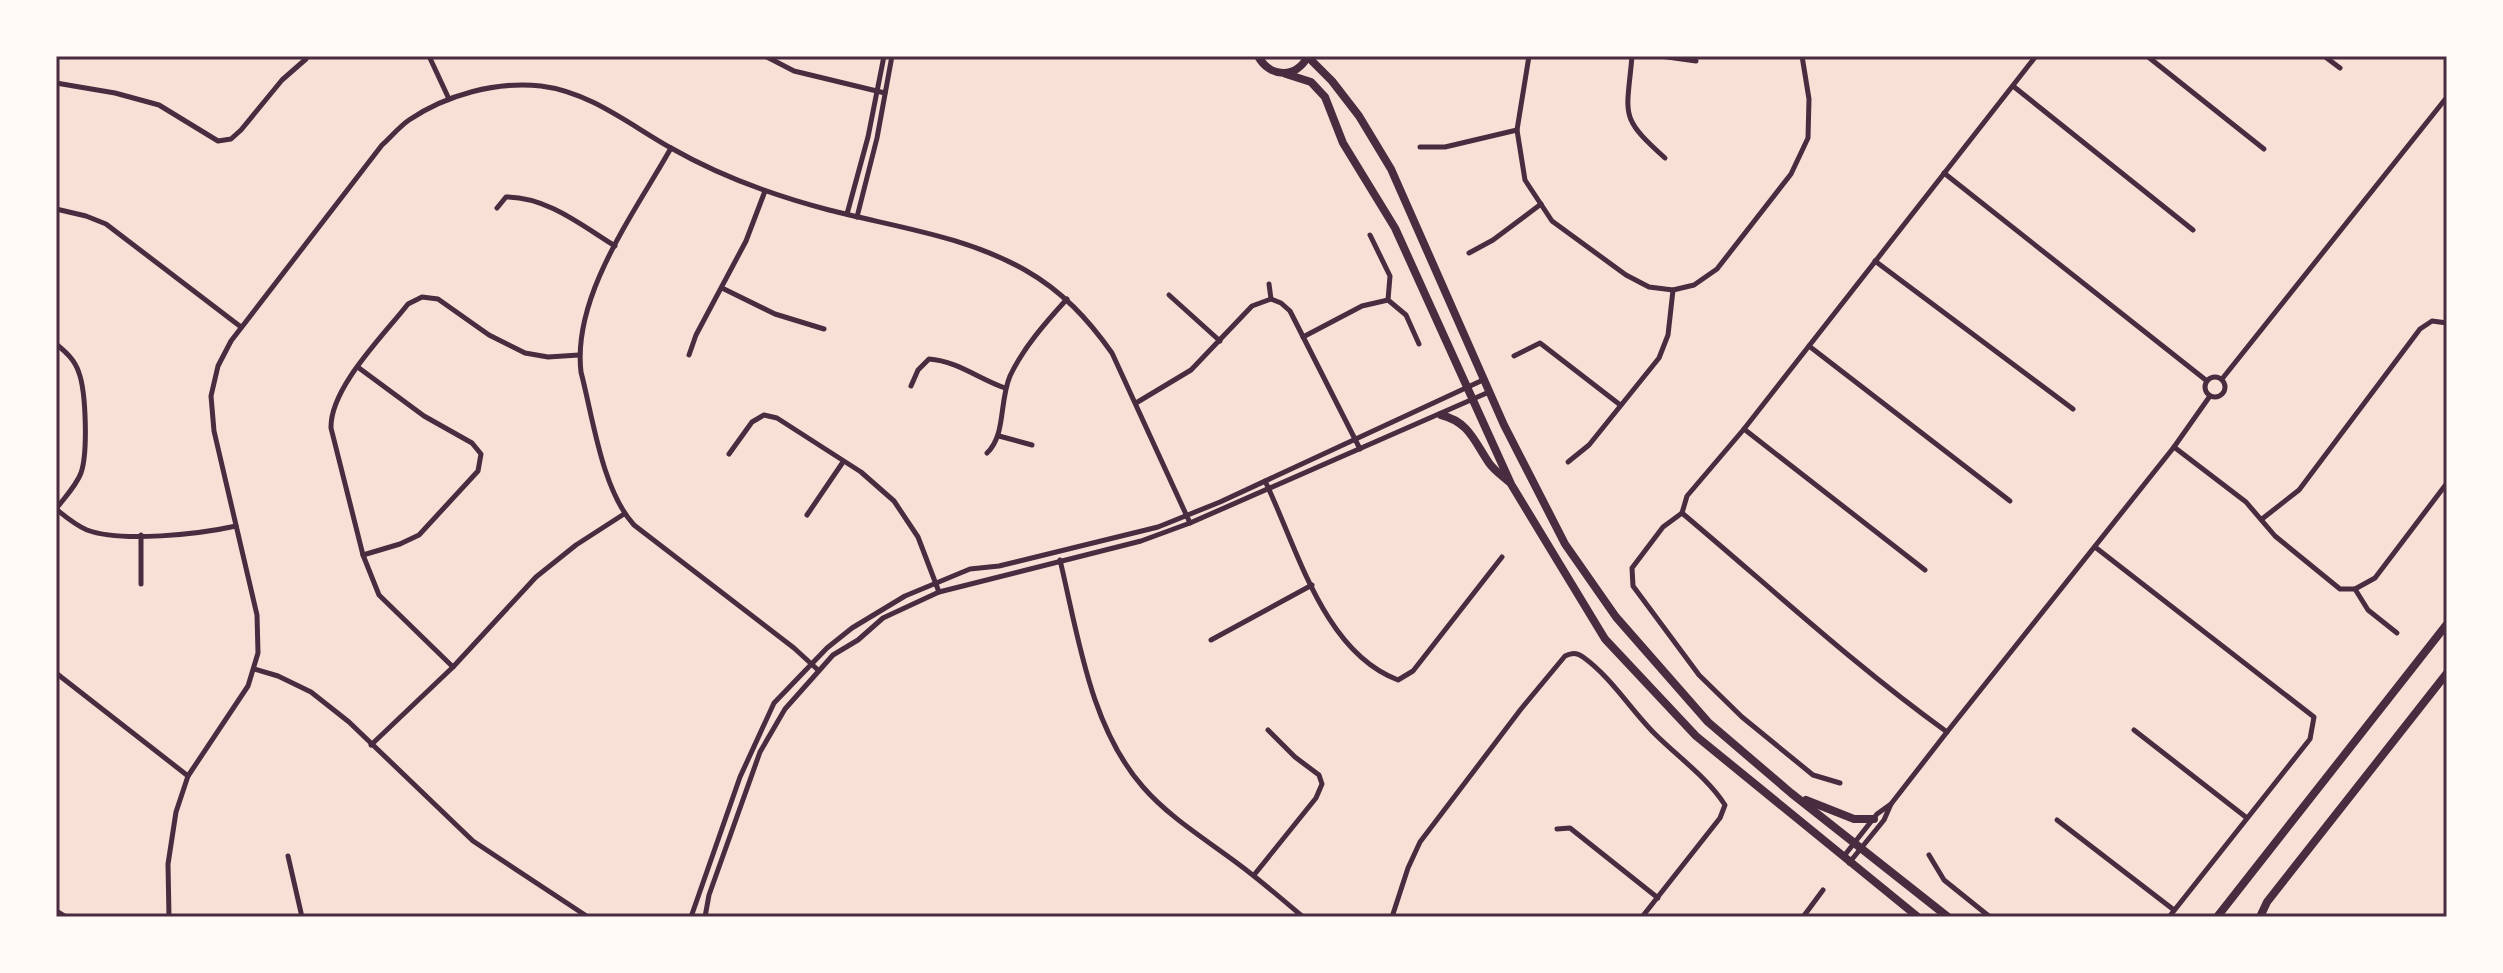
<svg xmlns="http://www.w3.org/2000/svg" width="2503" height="973" viewBox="0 0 2503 973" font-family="Georgia,serif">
	<rect width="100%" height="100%" fill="#f7e1d7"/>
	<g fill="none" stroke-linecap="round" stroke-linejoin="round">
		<!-- minor -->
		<g stroke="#4a2c40" stroke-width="5">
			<polyline points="429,56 449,99"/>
			<polyline points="765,56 794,71 885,93"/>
			<polyline points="1529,56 1517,130 1525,180 1552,221 1626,275 1649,287 1673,290 1694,285 1717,269 1791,174 1808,138 1809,99 1802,56"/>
			<path d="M1632,56c-5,60 -14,60 33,102"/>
			<polyline points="1660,56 1696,61"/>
			<polyline points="2147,56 2264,149"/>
			<polyline points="2324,56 2340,68"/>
			<polyline points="56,59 56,56"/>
			<polyline points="56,83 115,93 159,105 218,141 231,139 241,130 282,80 306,59"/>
			<polyline points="2013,86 2193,230"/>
			<polyline points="1420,147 1445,147 1517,130"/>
			<path d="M671,148c-36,64 -99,148 -90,224 12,46 21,118 53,153l160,123 24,22"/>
			<polyline points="1944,173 2207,381"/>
			<path d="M497,208l9,-11c41,0 75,28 109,49"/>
			<polyline points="56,209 86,216 106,224 241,327"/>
			<polyline points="847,214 868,137 884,56"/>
			<polyline points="857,217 877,138 892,56"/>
			<polyline points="1370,235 1390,276 1388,300 1406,315 1419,344"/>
			<polyline points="1469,253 1493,240 1541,204"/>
			<polyline points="1875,261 2073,409"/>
			<polyline points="1269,284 1271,299"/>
			<polyline points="722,288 775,314 824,329"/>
			<polyline points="1169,295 1220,341"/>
			<polyline points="1303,337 1362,306 1388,300"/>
			<path d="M56,344c10,8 19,16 23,29 7,19 9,80 2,100 -5,13 -16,24 -25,36"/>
			<polyline points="1809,346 2010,501"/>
			<polyline points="689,355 696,335 746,241 765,191"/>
			<polyline points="1514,356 1540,343 1619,404"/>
			<polyline points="359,368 424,416 472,443 481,454 478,471 419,535 400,544 363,555"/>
			<circle cx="2215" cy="387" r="10"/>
			<polyline points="2222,379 2447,97"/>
			<path d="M911,386l7,-16 11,-11c28,2 50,20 76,29"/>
			<polyline points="1136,403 1191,370 1252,306 1271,299 1281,303 1290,311 1360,449"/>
			<polyline points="1744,429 1925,570"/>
			<polyline points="999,436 1032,445"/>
			<polyline points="2174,447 2246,502 2275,536 2340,589 2355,589 2375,578 2447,483"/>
			<path d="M987,453c19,-18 12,-51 23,-77 13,-28 36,-54 57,-77"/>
			<polyline points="729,454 752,422 764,415 777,418 861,472 894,501 918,537 939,592"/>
			<polyline points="1568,462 1589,445 1659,358 1668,335 1673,290"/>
			<path d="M1265,481c32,66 58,171 133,199l15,-9 89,-114"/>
			<path d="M56,509c10,8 19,16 31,21 34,13 113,4 149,-4"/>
			<polyline points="1682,513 1663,527 1632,568 1633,586 1699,675 1742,717 1813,775 1840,783"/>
			<polyline points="807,515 843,462"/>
			<polyline points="2262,519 2299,490 2420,329 2432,321 2447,323"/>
			<polyline points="141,535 141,584"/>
			<polyline points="2095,547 2314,717 2310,739 2169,917"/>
			<path d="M1060,560c18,75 30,167 83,227 26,30 62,52 94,76 23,17 45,36 66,54"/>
			<polyline points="2355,589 2368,610 2397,633"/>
			<polyline points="1211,640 1312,585"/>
			<path d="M453,667l-74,-72 -16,-40 -32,-127c-1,-40 52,-92 77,-124l14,-7 16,2 51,36 36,18 23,4 31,-2"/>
			<polyline points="254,669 278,676 311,692 349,722 473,841 588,917"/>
			<polyline points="56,673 188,776"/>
			<polyline points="2134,730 2247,818"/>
			<path d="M1947,732c-93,-67 -177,-145 -265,-219l5,-17 57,-67 292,-373"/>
			<polyline points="371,745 453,667 536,577 576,545 624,514"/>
			<polyline points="2057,820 2174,910"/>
			<polyline points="1557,829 1570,828 1658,898"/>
			<polyline points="1929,855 1944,880 1990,917"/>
			<polyline points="288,856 302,917"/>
			<polyline points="1844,856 1877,814 1891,804"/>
			<polyline points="1849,863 1884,820 1891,804 1947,732 2174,447 2210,396"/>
			<polyline points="1254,875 1316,798 1322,784 1319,775 1295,757 1268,730"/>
			<polyline points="56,911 66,917"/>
			<path d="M169,917l-1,-53 8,-52 12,-36 60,-90 10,-33 -1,-38 -43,-184 -3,-35 7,-30 13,-25 151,-196c9,-8 17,-18 27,-25 37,-25 87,-39 132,-34 49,6 89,39 130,62 49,28 104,48 158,62 66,17 136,26 196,60 37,21 63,49 87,83l78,170"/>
			<polyline points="691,917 740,777 774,703 827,648 852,628 905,596 970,569 999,566 1158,527 1220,502 1483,380"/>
			<polyline points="705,917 709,895 760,752 785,709 833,655 858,640 883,618 939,592 1141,541 1190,523 1489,392"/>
			<path d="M1392,917l16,-49 12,-26 101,-133 44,-53c7,-3 11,-4 18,1 28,20 48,53 72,77 23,23 53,44 70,71l-5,13 -78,99"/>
			<polyline points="1803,917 1823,890"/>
		</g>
		<!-- primary -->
		<g stroke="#4a2c40" stroke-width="8">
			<path d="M1258,56c12,22 38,23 50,0"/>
			<polyline points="1308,57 1332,81 1359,116 1391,169 1504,425 1565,544 1616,617 1708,722 1791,793 1948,917"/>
			<polyline points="1286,74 1311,82 1325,97 1343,143 1395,228 1511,484 1605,639 1696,736 1918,917"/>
			<path d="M1441,415c28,7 33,26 48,48 5,7 12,12 19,18"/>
			<polyline points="1806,800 1854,819 1874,819"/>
			<polyline points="2217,917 2447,624"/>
			<polyline points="2260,917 2267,902 2447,673"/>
		</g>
	</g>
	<!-- border -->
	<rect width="2503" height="973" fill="none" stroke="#fffaf5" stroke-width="116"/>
	<rect x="58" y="58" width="2387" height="857" fill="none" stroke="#4a2c40" stroke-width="3"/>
</svg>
